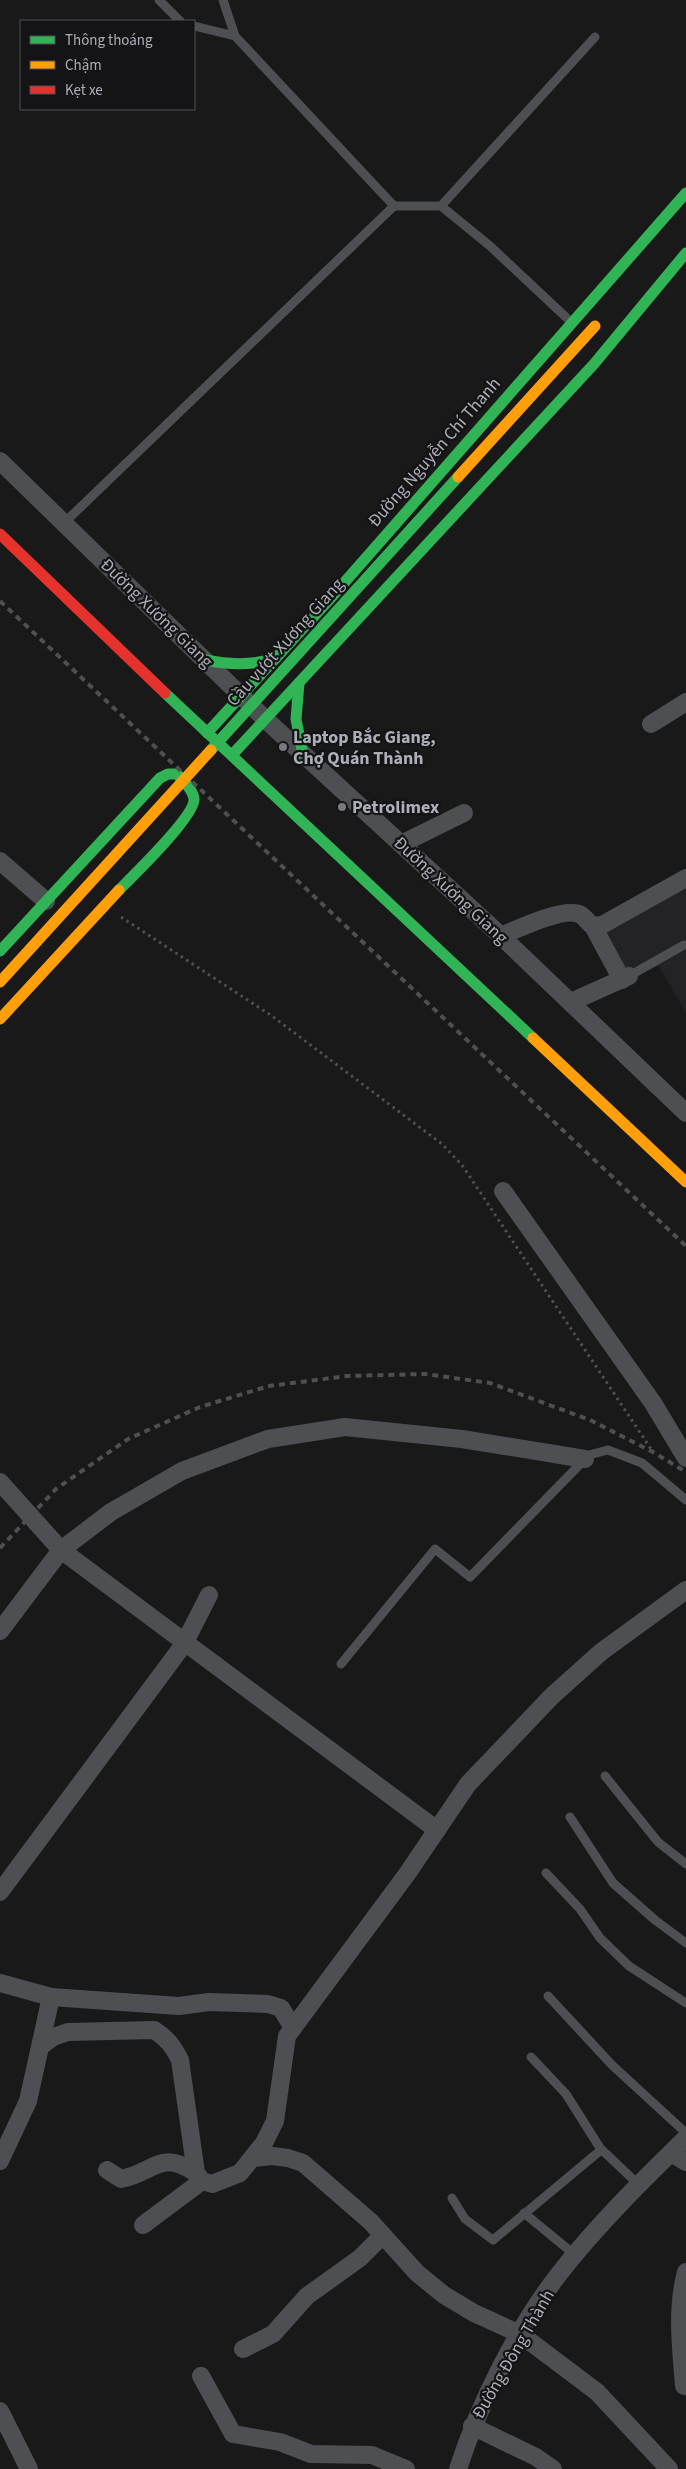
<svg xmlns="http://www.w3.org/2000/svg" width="686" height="2469" viewBox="0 0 686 2469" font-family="'Source Sans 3',sans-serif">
	<rect width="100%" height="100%" fill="#191919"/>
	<!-- built -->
	<polygon fill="#232325" points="686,869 686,1013 659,966 626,980 599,932 603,915"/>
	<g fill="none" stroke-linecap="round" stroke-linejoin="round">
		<!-- path -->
		<polyline stroke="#4f5053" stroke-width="3" stroke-dasharray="2.5 4" stroke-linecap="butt" points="121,917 272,1016 442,1144 462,1165 653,1452"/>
		<!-- lane -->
		<g stroke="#4e4f52" stroke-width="9">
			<polyline points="159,0 180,21"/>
			<polyline points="223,0 235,36 394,206"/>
			<polyline points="194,26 235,36"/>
			<polyline points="570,321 490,246 441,206 595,37"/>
			<polyline points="64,523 394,206 441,206"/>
			<polyline points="629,976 684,945"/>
			<polyline points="341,1664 435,1549 470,1577 589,1455 608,1450 642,1463 686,1500"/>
			<polyline points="605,1776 658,1842 686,1864"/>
			<polyline points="570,1817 613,1883 655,1920 686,1943"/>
			<polyline points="546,1873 580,1909 600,1938 629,1966 686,2003"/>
			<polyline points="548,1996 612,2065 686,2133"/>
			<polyline points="531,2057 566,2094 600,2148 638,2184"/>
			<polyline points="452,2198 465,2219 493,2240 601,2150"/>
			<polyline points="524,2213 575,2255"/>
		</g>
		<!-- street -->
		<g stroke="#4e4f52" stroke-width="18">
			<polyline points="0,461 265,719 501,936 686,1113"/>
			<polyline points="651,724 686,702"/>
			<polyline points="401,844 464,813"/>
			<polyline points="0,861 46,901"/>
			<polyline points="593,926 622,980"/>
			<path d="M501,936c16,-7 65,-30 80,-21 5,3 7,8 12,11l9,-1 84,-47"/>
			<polyline points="571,1002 629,976"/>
			<polyline points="503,1191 653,1403 686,1458"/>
			<polyline points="0,1482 61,1550 437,1830"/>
			<polyline points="0,1631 61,1550 111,1512 182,1471 268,1439 345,1427 462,1439 585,1459"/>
			<polyline points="0,1892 184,1644 209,1595"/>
			<polyline points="0,1983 51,1997 28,2101 0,2161"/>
			<polyline points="51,1997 179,2006 209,2002 268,2004 281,2008 293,2028"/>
			<path d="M41,2046l12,-9 15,-5 86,-2c13,8 19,16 26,30l16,113 6,8 10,3 28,-11 24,-30 11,-22 12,-85 120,-162 61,-90 84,-88 49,-44 85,-62"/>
			<polyline points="671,2153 686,2162"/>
			<polyline points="253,2158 272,2156 288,2158 303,2163 371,2222 417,2273 444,2295 474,2313 520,2334 597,2392 669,2469"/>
			<path d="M107,2170l14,9c35,-7 38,-30 75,-6"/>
			<polyline points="143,2225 202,2181"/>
			<polyline points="243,2349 273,2334 307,2296 360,2258 383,2235"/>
			<polyline points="201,2376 233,2434 280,2442 311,2454 372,2455 406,2469"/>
			<path d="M684,2386c-3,-38 -8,-77 2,-114"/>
			<polyline points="0,2411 29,2469"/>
			<polyline points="472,2426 536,2457 553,2469"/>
			<path d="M458,2469c21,-65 59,-141 101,-195 38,-49 83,-93 127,-136"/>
		</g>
		<!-- fast -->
		<g stroke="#30b455" stroke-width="11">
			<path d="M206,660c24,5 46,6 70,-2"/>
			<polyline points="299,683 296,719 303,755"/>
			<polyline points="165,693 533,1038"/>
			<polyline points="207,733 329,600 686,193"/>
			<polyline points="232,755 594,364 686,253"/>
			<path d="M0,951l160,-173 8,-4h9c6,7 16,15 17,25 1,17 -61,77 -75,91"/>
		</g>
		<!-- slow -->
		<g stroke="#ff9f0a" stroke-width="11">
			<polyline points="0,1019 119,890"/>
			<polyline points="533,1038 686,1182"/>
		</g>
		<!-- jam -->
		<polyline stroke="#e5322d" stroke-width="11" points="0,534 165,693"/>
		<!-- rail -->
		<g stroke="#4e4f52" stroke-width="4" stroke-dasharray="6 5" stroke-linecap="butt">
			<polyline points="0,601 686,1246"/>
			<polyline points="0,1548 56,1489 128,1439 200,1407 269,1386 347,1376 425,1374 490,1383 590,1420 653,1452 686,1472"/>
		</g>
		<!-- fast-bridge -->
		<polyline stroke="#30b455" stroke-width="11" points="211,750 458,477"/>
		<!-- slow-bridge -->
		<g stroke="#ff9f0a" stroke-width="11">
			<polyline points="458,477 595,326"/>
			<polyline points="0,982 211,750"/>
		</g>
	</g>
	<!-- markers -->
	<g fill="#797a80" stroke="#141315" stroke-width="2">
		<circle cx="283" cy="747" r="5"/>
		<circle cx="342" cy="807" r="5"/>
	</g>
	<g text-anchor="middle" stroke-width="4.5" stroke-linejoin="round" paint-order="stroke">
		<!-- street labels -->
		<g font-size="18" fill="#acafb8" stroke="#141315">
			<text transform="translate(434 452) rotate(-49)" y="6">Đường Nguyễn Chí Thanh</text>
			<text transform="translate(157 613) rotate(44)" y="6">Đường Xương Giang</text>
			<text transform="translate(285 642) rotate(-48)" y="6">Cầu vượt Xương Giang</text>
			<text transform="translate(451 890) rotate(43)" y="6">Đường Xương Giang</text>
			<text transform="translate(513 2354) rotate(-60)" y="6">Đường Đông Thành</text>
		</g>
		<!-- poi labels -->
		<g font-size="18" font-weight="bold" fill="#acafb8" stroke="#141315" text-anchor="start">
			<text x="293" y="743">Laptop Bắc Giang,<tspan x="293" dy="21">Chợ Quán Thành</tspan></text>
			<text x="352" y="813">Petrolimex</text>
		</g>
	</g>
	<!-- legend -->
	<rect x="20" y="20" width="175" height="90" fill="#141315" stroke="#515156"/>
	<rect x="30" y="36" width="25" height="8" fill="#30b455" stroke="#515156"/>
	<text x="65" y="45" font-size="15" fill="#acafb8">Thông thoáng</text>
	<rect x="30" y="61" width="25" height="8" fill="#ff9f0a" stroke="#515156"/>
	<text x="65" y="70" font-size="15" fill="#acafb8">Chậm</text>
	<rect x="30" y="86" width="25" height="8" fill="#e5322d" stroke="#515156"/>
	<text x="65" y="95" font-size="15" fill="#acafb8">Kẹt xe</text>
</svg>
